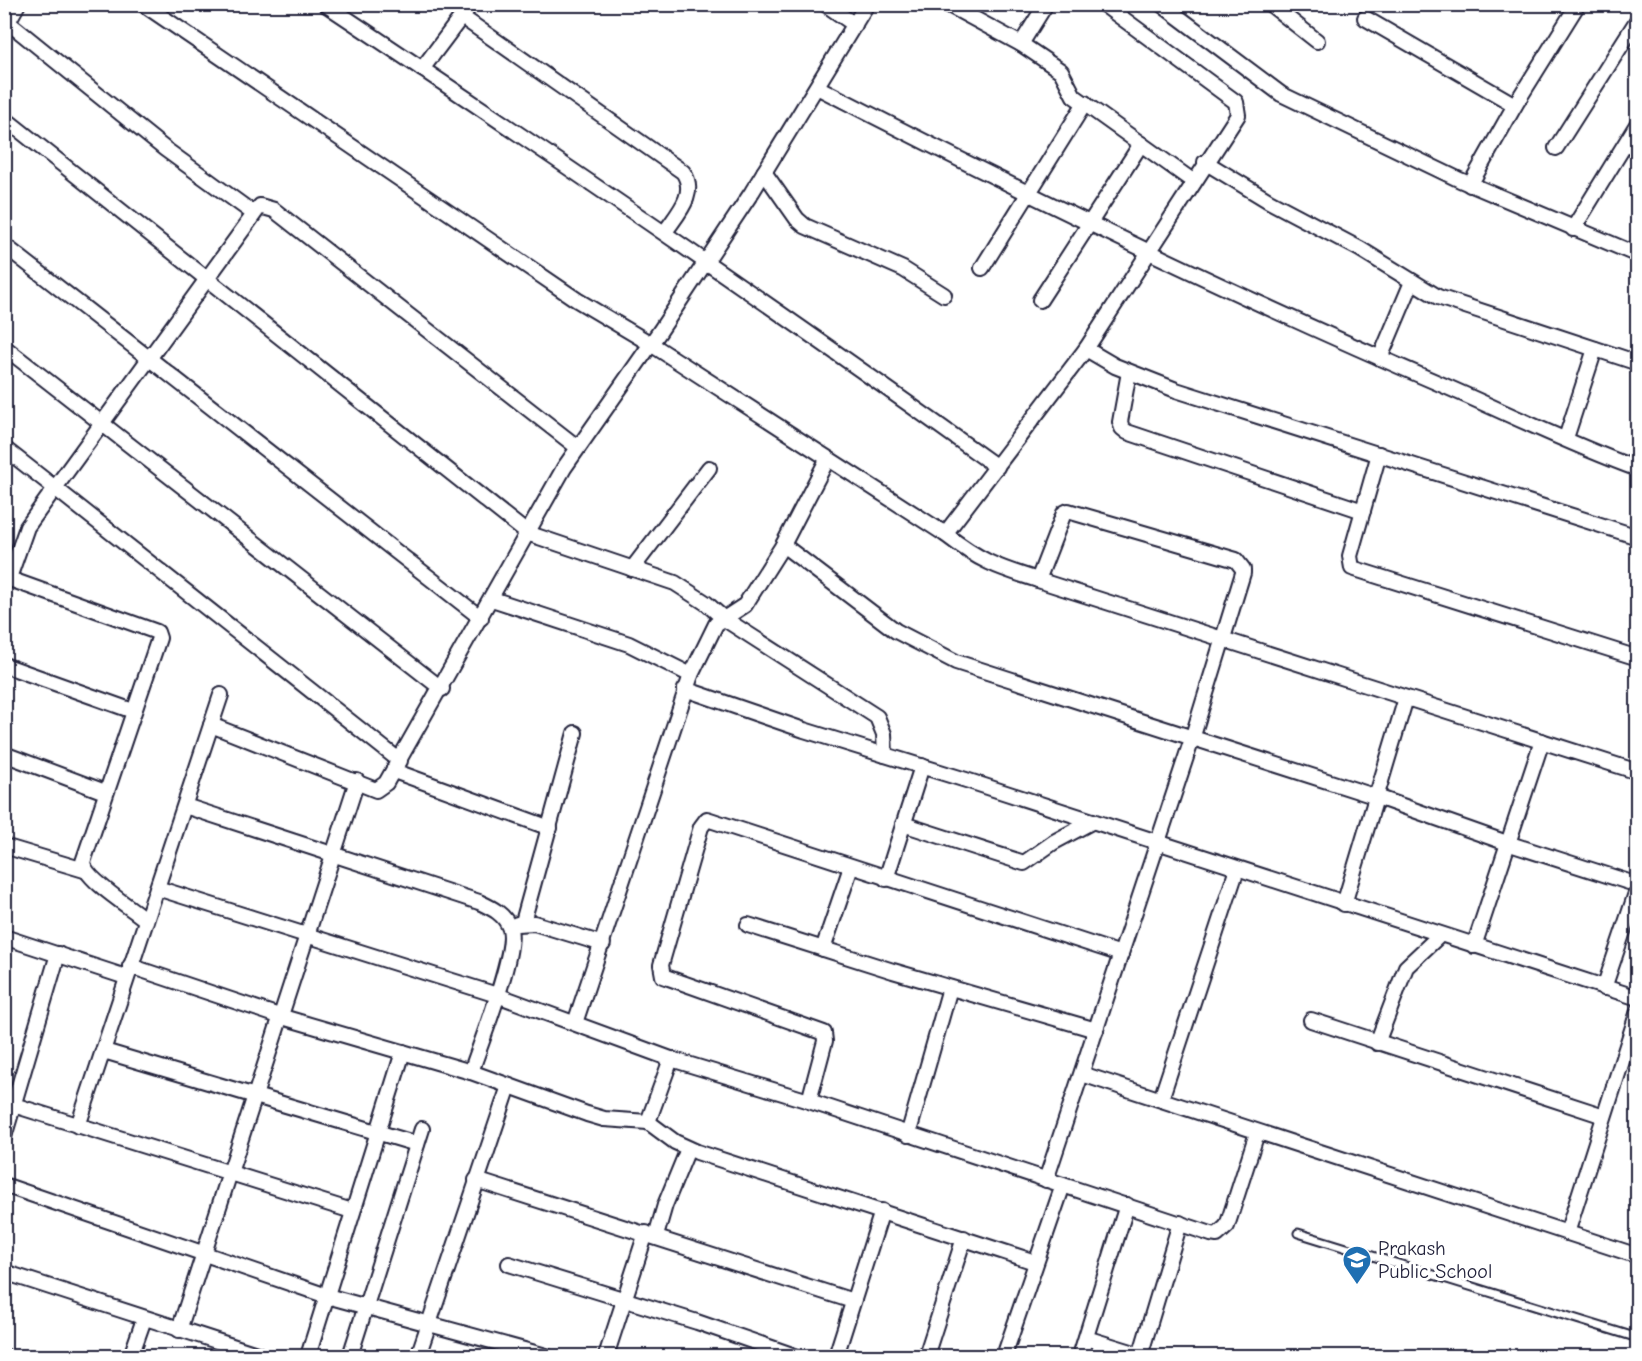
<svg xmlns="http://www.w3.org/2000/svg" width="1642" height="1361" viewBox="0 0 1642 1361" font-family="'Comic Neue',sans-serif">
	<rect width="100%" height="100%" fill="#fff"/>
	<filter id="ink" filterUnits="userSpaceOnUse"><feTurbulence type="fractalNoise" baseFrequency=".0167" numOctaves="2"/><feDisplacementMap in="SourceGraphic" scale="12" xChannelSelector="R" yChannelSelector="G"/><feConvolveMatrix kernelMatrix="1 2 1 2 8 2 1 2 1" color-interpolation-filters="sRGB"/></filter>
	<g filter="url(#ink)">
		<g fill="none" stroke-linecap="round" stroke-linejoin="round">
			<!-- service casing -->
			<g stroke="#22223b" stroke-width="11">
				<polyline id="service" points="1298,1233 1638,1338"/>
			</g>
			<!-- minor casing -->
			<g stroke="#22223b" stroke-width="18">
				<g id="minor">
					<path d="M143,4l434,296 74,44 294,190c35,27 51,33 93,46"/>
					<path d="M325,4c227,151 451,304 672,463"/>
					<polyline points="825,4 855,25"/>
					<polyline points="947,4 1021,44 1061,71 1074,96 1194,182"/>
					<polyline points="1161,4 1281,94 1460,180 1638,255"/>
					<polyline points="1270,4 1317,41"/>
					<path d="M462,17l221,155c15,22 -6,42 -18,60"/>
					<polyline points="1365,18 1515,105"/>
					<polyline points="4,19 165,149 253,213"/>
					<polyline points="8,22 18,4"/>
					<polyline points="1021,44 1046,4"/>
					<polyline points="422,69 471,4"/>
					<path d="M817,87c206,106 415,208 628,299 64,28 127,59 193,83"/>
					<polyline points="4,118 527,533 675,583 706,603 723,618 877,717 884,734 885,755"/>
					<polyline points="1556,148 1638,19"/>
					<polyline points="1205,162 1269,201 1360,249 1438,297 1638,363"/>
					<polyline points="764,172 797,219 805,226 903,269 944,295"/>
					<polyline points="1470,185 1515,105 1578,4"/>
					<polyline points="1573,229 1638,123"/>
					<polyline points="4,245 481,618"/>
					<polyline points="982,268 1085,103"/>
					<polyline points="1040,300 1141,144"/>
					<polyline points="4,347 442,689"/>
					<polyline points="1086,349 1115,366 1176,390 1638,537"/>
					<polyline points="1380,358 1412,282"/>
					<polyline points="1129,372 1120,422 1122,428 1127,432 1363,511"/>
					<polyline points="1566,438 1595,349"/>
					<polyline points="4,448 55,488 27,527 9,578"/>
					<polyline points="1379,454 1350,556 1352,568 1638,658"/>
					<polyline points="945,534 1086,349 1238,115 1236,102 1103,4"/>
					<polyline points="783,545 896,631 956,662 1377,797 1507,843 1638,885"/>
					<polyline points="632,569 709,468"/>
					<path d="M4,577l153,55 2,6 -76,224c1,17 49,46 63,58"/>
					<polyline points="492,599 629,644 691,675"/>
					<polyline points="4,665 133,711"/>
					<polyline points="685,689 804,730 966,780 1638,998"/>
					<polyline points="211,725 376,790 386,783 564,468 660,331 752,192 867,4"/>
					<polyline points="4,754 105,792"/>
					<polyline points="400,761 55,488 260,206 274,210 577,447"/>
					<polyline points="394,771 550,828"/>
					<path d="M185,806l294,96c13,6 26,12 31,27 7,23 -30,116 -39,143"/>
					<polyline points="903,824 1024,863 1054,842 1093,821"/>
					<polyline points="4,846 84,870"/>
					<polyline points="886,879 922,766"/>
					<polyline points="157,888 497,995 671,1059 809,1101 1211,1234 1217,1235 1227,1226 1257,1133"/>
					<polyline points="1344,904 1406,698"/>
					<polyline points="523,922 575,733"/>
					<polyline points="517,924 534,923 603,944"/>
					<polyline points="748,925 893,971 1096,1030"/>
					<polyline points="4,937 126,977"/>
					<polyline points="1474,946 1542,741"/>
					<polyline points="823,949 851,867"/>
					<polyline points="130,966 279,1016 471,1072 587,1114 604,1119 648,1122 675,1142 697,1152 1035,1262"/>
					<polyline points="1604,988 1638,887"/>
					<polyline points="1311,1020 1604,1116"/>
					<polyline points="575,1023 691,675 716,624 745,605 783,545 827,460"/>
					<polyline points="1377,1043 1406,967 1440,935"/>
					<polyline points="104,1051 417,1144"/>
					<polyline points="1082,1074 1638,1256"/>
					<polyline points="1161,1099 1237,869"/>
					<polyline points="809,1101 825,1041 824,1033 663,976 661,965 701,827 707,819 1121,954"/>
					<polyline points="4,1102 352,1211"/>
					<polyline points="648,1122 671,1059"/>
					<polyline points="78,1126 221,695"/>
					<polyline points="908,1135 950,988"/>
					<polyline points="4,1137 58,954"/>
					<polyline points="476,1180 853,1301"/>
					<path d="M1046,1180l146,-441 51,-166v-4l-7,-9 -168,-49 -4,2 -26,67c200,65 400,127 600,192"/>
					<polyline points="4,1185 327,1296 546,1356"/>
					<polyline points="1567,1233 1638,1011"/>
					<polyline points="656,1236 665,1205 688,1149"/>
					<polyline points="509,1264 697,1322 795,1356"/>
					<polyline points="4,1272 263,1356"/>
					<polyline points="179,1330 357,781"/>
					<polyline points="1086,1338 1141,1355"/>
					<polyline points="4,1356 5,1356"/>
					<polyline points="131,1356 144,1319"/>
					<polyline points="308,1356 403,1052"/>
					<polyline points="350,1356 422,1129"/>
					<polyline points="418,1356 509,1086"/>
					<polyline points="606,1356 646,1233"/>
					<polyline points="836,1356 882,1211"/>
					<polyline points="926,1356 964,1238"/>
					<polyline points="1004,1356 1063,1185"/>
					<polyline points="1080,1356 1127,1205"/>
					<polyline points="1140,1356 1180,1223"/>
				</g>
			</g>
			<!-- service -->
			<use href="#service" stroke="#fff" stroke-width="7"/>
			<!-- minor -->
			<use href="#minor" stroke="#fff" stroke-width="14"/>
		</g>
	</g>
	<!-- icons -->
	<defs>
		<g id="school-pin" transform="scale(1.5)"><path d="M0 17L-7.5 6A9.5 9.5 0 1 1 7.5 6Z" fill="#1f6fb2" stroke="#fff"/><path d="M0-5L7-2L0 1L-7-2ZM-4 1L0 2.5L4 1V4Q0 6-4 4Z" fill="#fff"/></g>
	</defs>
	<g fill-rule="evenodd">
		<use href="#school-pin" x="1357" y="1260"/>
	</g>
	<g text-anchor="middle" stroke-width="6" stroke-linejoin="round" paint-order="stroke">
		<!-- poi labels -->
		<g font-size="20" fill="#22223b" stroke="#fff" text-anchor="start">
			<text x="1378" y="1255">Prakash<tspan x="1378" dy="23">Public School</tspan></text>
		</g>
	</g>
	<!-- margin -->
	<rect width="1642" height="1361" fill="none" stroke="#fff" stroke-width="24"/>
	<rect x="12" y="12" width="1618" height="1337" fill="none" stroke="#22223b" stroke-width="2" filter="url(#ink)"/>
</svg>
